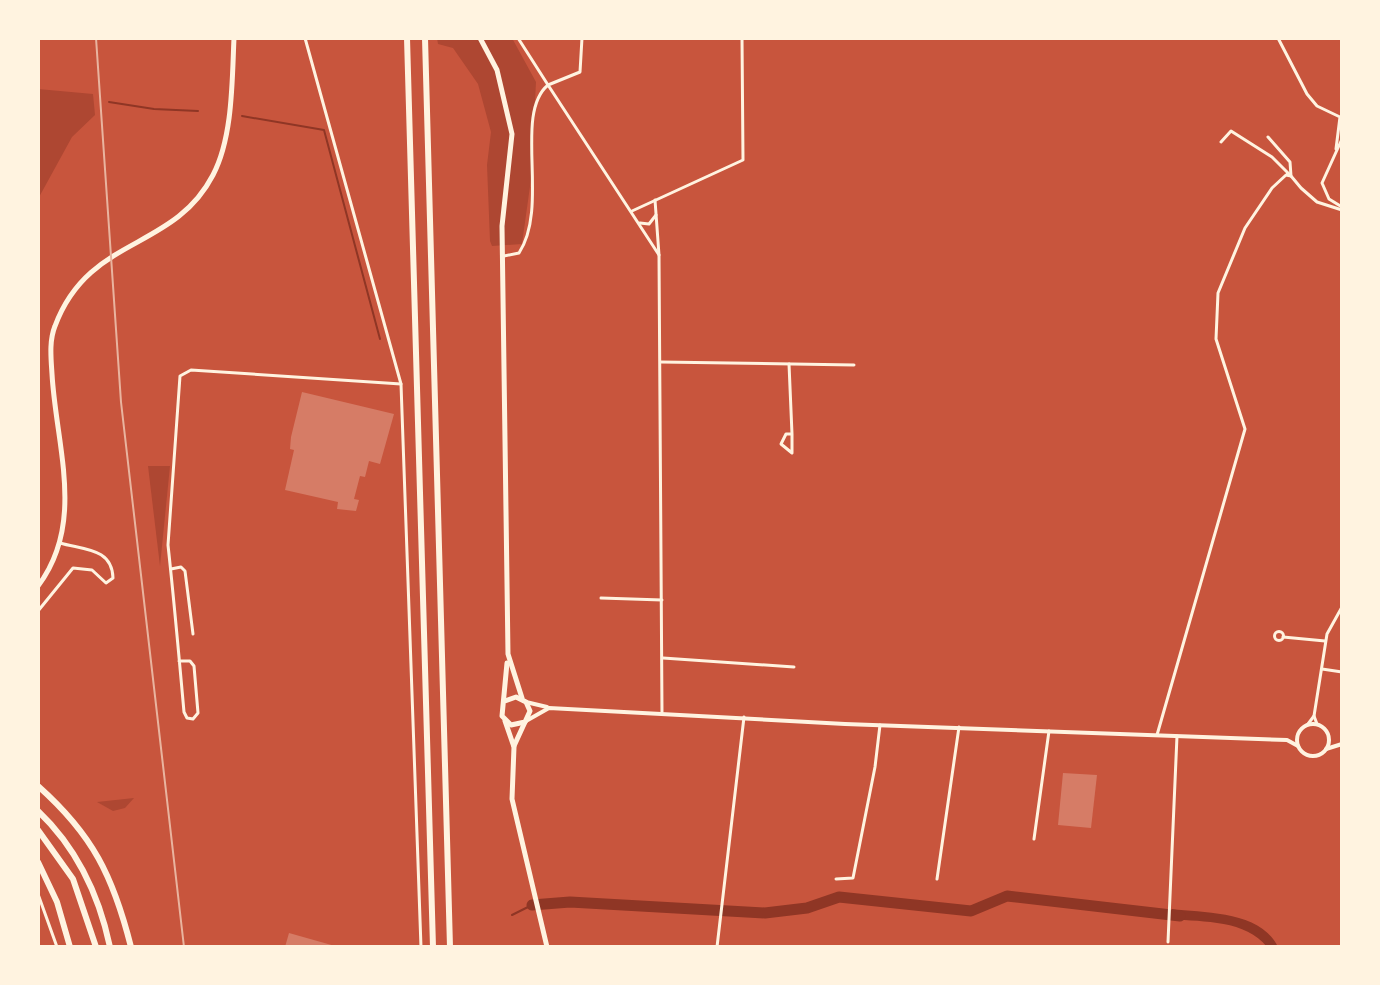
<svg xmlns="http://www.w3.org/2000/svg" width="1380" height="985" viewBox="0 0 1380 985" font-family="Karla,sans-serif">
	<rect width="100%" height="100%" fill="#c8553d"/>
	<!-- green -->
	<g fill="#ae4732">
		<polygon points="437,38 512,38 536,82 531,179 522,244 492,246 490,241 487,165 491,132 478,84 453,48 438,44"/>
		<polygon points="38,89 93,94 95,115 72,137 38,199"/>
		<polygon points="148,466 170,466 160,566"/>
		<polygon points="134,798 125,808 113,811 97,802"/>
	</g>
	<!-- water -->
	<path fill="#8f3625" d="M1172,909c34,4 89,2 106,38h-11c-21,-27 -63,-25 -95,-28z"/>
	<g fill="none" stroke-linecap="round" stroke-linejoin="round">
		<!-- stream -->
		<g stroke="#8f3625" stroke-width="2">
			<polyline points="109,102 154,109 198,111"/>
			<polyline points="242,116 324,130 380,339"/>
			<polyline points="512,915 532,905"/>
		</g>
		<!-- river -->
		<polyline stroke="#8f3625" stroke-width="11" points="532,905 570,902 765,913 807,908 839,897 971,911 1007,896 1180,916"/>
	</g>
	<!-- building -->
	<g fill="#d67c66">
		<polygon points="302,392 394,414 380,464 369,461 365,477 360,476 354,499 359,500 356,511 337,509 338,502 285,490 294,450 290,449 291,437"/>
		<polygon points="1063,773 1097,775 1091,828 1058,825"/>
		<polygon points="289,933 335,946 335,947 285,947"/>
	</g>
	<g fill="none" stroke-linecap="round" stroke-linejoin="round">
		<!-- minor -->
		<g stroke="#fff3e0" stroke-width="3">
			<polyline points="305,38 401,384 421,947"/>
			<polyline points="582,38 580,72 548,85 659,255"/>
			<polyline points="1278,38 1307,94 1317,106 1340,117 1336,149"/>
			<polyline points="1268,137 1290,162 1291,176 1301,188 1317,202 1342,210"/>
			<polyline points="1342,139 1322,183 1329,199 1342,207"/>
			<polyline points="655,200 659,255 662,712"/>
			<polyline points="632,211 743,160 742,38"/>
			<polyline points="640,223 649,224 656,215"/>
			<path d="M504,256l15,-3c31,-47 -6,-139 29,-168l-30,-47"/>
			<polyline points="661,362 854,365"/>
			<polyline points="789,364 792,434 786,434 781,444 792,453 792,434"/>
			<polyline points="171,569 181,567 185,571 193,634"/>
			<polyline points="601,598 662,600"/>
			<path d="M38,611l35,-43 19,2 14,13 7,-5c-1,-30 -29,-28 -53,-35"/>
			<circle cx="1279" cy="636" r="4.5"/>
			<polyline points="1283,637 1325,641"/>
			<polyline points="663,658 794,667"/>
			<path d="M179,661h11l4,5 4,47 -5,6 -6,-1 -3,-6c-5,-56 -10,-112 -16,-167l12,-169 11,-6 210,14"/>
			<polyline points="1322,669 1342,672"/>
			<polyline points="1314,716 1317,724"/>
			<polyline points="1308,724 1314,716 1327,634 1342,607"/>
			<polyline points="1157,735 1245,429 1216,339 1218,293 1245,228 1272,188 1286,175 1291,176 1272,157 1231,131 1221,142"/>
			<polyline points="1034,839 1049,731"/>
			<polyline points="836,879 853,878 875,767 880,725"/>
			<polyline points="937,879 959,727"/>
			<polyline points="38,894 57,947"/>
			<polyline points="1168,942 1177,736"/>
			<polyline points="717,947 744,717"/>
		</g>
		<!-- secondary -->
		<g stroke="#fff3e0" stroke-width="4">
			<polyline points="526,702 547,707"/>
			<polyline points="526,721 549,708 845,724 1287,740 1298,746"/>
			<circle cx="1313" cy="740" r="16"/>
			<polyline points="1326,749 1342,744"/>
		</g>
		<!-- primary -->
		<g stroke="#fff3e0" stroke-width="5">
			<polyline points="480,38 497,70 512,134 502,226 508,654 522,698"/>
			<path d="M38,586c48,-64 18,-140 14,-212 -1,-16 -3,-33 3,-48 34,-91 118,-74 158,-151 20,-38 19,-95 21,-137"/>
			<polyline points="505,701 516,697 526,702 530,711 525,722 511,725 502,716 507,663"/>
			<polyline points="505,721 514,747 512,799 547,947"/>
			<polyline points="514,746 525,722"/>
		</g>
		<!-- motorway -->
		<g stroke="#fff3e0" stroke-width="6">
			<polyline points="407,38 433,947"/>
			<polyline points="425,38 450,947"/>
			<path d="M38,786c55,49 75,90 93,161"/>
			<path d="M38,811c39,37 61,84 72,136"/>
			<polyline points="38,830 73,879 96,947"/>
			<polyline points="38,862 57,902 70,947"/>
		</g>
		<!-- rail -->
		<polyline stroke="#e9b49f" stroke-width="2" points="96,38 121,402 184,947"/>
	</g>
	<!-- border -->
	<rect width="1380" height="985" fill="none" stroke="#fff3e0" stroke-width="80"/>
</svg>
